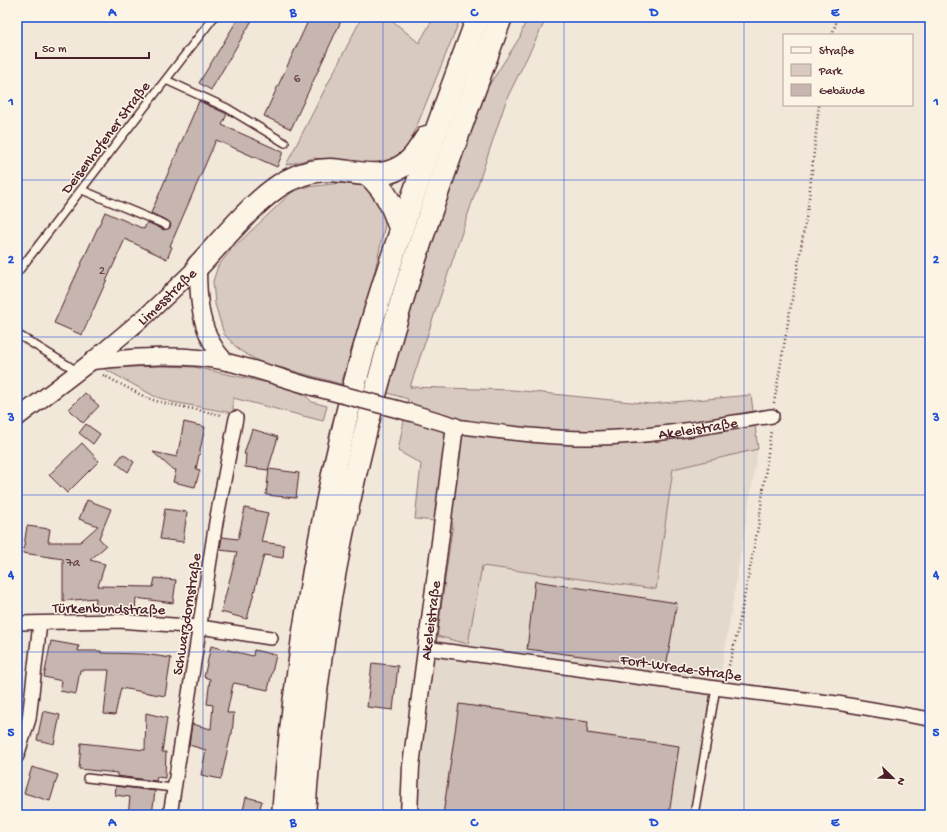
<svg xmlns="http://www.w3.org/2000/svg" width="947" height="832" viewBox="0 0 947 832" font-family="'Gochi Hand',sans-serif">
	<rect width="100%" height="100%" fill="#f1e8da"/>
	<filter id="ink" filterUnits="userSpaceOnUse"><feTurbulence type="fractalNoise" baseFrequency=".025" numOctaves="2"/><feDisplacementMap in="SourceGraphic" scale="8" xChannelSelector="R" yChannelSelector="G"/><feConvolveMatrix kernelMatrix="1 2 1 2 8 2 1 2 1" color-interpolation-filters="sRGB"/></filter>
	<g filter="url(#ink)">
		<!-- built -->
		<polygon fill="#e4d9cd" points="758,449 719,685 692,815 416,815 437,636 468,644 481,566 656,589 673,469"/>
		<!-- green -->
		<g fill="#d8cac0" stroke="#917476">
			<polygon points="362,17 388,17 419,43 434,17 461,17 407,150 395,160 382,165 314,158 286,165"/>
			<polygon points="527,17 547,17 507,98 410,387 513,390 651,404 751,395 758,449 673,469 656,589 482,566 468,644 437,636 453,523 415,519 421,464 398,451 408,399 384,392 458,165 486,90 520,37"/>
			<polygon points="341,183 363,186 374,191 385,215 385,225 373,279 341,384 260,362 239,350 224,334 215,304 213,281 218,266 230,251 292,192 306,187"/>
			<polygon points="160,366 194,367 287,387 305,395 312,402 327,406 323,421 233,398 233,413 172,402 154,396 103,368"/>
		</g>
		<!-- building -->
		<g fill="#c7b6af" stroke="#4a1f2b">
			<polygon points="239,17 254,17 211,90 199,83"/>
			<polygon points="310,17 332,17 341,21 291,129 264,116"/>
			<polygon points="199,101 227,114 222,125 283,152 277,167 216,140 170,246 172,247 167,259 125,239 82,335 54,323 105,212 144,229 147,222 164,230 170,227 171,224 168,221 151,213"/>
			<polygon points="85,393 99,406 83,423 69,409"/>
			<polygon points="184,422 205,427 196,469 200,470 195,487 173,482 176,470 172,469 153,452 177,457"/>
			<polygon points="86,424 100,434 93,444 79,433"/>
			<polygon points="252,429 278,437 268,470 245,467 246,454 244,454"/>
			<polygon points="82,443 99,461 67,493 49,475"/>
			<polygon points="123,454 134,462 128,472 116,463"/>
			<polygon points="269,469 299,473 296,498 266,495"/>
			<polygon points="87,500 111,509 99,538 106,546 90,560 105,564 98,586 153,587 155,578 176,580 173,603 136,598 135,612 95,611 96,598 63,601 63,559 23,553 27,526 50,529 48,542 80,542 98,526 79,519"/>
			<polygon points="245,508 268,513 261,542 284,545 283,558 264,555 247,619 221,612 237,552 220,550 222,537 238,539"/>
			<polygon points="165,509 187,512 183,542 160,539"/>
			<polygon points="535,581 677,603 666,667 527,649"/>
			<polygon points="51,641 79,646 78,651 101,651 101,653 144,654 171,658 165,696 121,688 115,715 104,714 109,670 80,670 76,694 60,691 62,681 44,677"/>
			<polygon points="211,646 253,656 254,650 276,655 268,690 234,683 233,684 227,713 234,713 232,734 231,734 221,779 201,775 206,750 189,745 192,724 211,729 213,705 207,704 210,679 204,677"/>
			<polygon points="372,663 398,666 393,710 367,707"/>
			<polygon points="459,704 588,722 587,733 679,746 669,815 443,815"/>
			<polygon points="43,711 60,715 54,744 37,740"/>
			<polygon points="146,713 167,718 162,752 166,752 165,778 157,777 156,781 117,776 117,773 79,769 81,743 145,750"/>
			<polygon points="32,767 58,775 50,801 24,793"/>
			<polygon points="116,786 155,791 152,815 128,815 130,797 115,795"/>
			<polygon points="246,797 262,801 258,815 242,815"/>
		</g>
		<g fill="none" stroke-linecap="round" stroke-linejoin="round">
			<!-- service casing -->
			<g stroke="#4a1f2b" stroke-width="10">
				<g id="service">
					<polyline points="166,80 227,108 285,143"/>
					<polyline points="82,190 166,225"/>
					<polyline points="17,273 214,17"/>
					<polyline points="17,334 77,371"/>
					<polyline points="87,778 173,788"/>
					<polyline points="694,815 716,688"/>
				</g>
			</g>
			<!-- minor casing -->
			<g stroke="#4a1f2b" stroke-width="16">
				<g id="minor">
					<path id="s1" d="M455,426c47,6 95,13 142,12 59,-1 117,-13 175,-22"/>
					<polyline points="17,623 119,621 200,627 271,638"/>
					<polyline points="426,648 723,689 837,703 930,719"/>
					<polyline points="17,756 29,719 40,623"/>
					<polyline points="170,815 216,522 236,418"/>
				</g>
			</g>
			<!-- tertiary casing -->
			<g stroke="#4a1f2b" stroke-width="19">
				<g id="tertiary">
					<path d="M198,266c0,36 2,69 28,96"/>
					<path d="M92,361c44,-4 92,-8 135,1 29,7 58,17 86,25"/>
					<path id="s2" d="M17,418l75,-57 56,-47 50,-48"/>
					<path id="s3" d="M409,815l2,-49 44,-340 -43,-13"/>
				</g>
			</g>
			<!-- trunk casing -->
			<g stroke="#4a1f2b" stroke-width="25">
				<g id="trunk">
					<path d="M370,176c18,18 23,31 31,55"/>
					<path d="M198,266c24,-25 63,-74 93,-87 12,-6 25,-9 39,-9 29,1 52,13 78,-8 8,-6 13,-17 19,-25"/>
					<path d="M283,815c10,-132 31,-264 62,-393 33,-138 84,-272 133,-405"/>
					<path d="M304,815c10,-153 38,-305 80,-453 32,-117 75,-231 117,-345"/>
				</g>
			</g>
			<!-- path -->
			<g stroke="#4a1f2b" stroke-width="2.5" stroke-dasharray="1 3" stroke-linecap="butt">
				<polyline points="832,35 838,17"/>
				<polyline points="103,375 145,397 159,402 222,415"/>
				<polyline points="774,403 808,207 819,105"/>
				<polyline points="726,677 737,634 759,522 771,430"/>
			</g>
			<!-- service -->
			<use href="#service" stroke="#fcf5e5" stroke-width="7"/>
			<!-- minor -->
			<use href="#minor" stroke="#fcf5e5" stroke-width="13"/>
			<!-- tertiary -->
			<use href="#tertiary" stroke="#fcf5e5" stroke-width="16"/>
			<!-- trunk -->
			<use href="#trunk" stroke="#fcf5e5" stroke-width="22"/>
			<!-- tertiary-bridge casing -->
			<g stroke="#4a1f2b" stroke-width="19" stroke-linecap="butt">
				<polyline id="tertiary-bridge" points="313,387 412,413"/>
			</g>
			<!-- tertiary-bridge -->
			<use href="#tertiary-bridge" stroke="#fcf5e5" stroke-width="16"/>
		</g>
	</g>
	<!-- grid -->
	<path fill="none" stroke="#1d4ed8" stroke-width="1" stroke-opacity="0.55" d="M203,17v798M383,17v798M564,17v798M744,17v798M17,180h913M17,337h913M17,495h913M17,652h913"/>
	<g text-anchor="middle" stroke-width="3" stroke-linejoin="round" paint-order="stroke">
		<!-- number labels -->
		<g font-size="13" fill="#69454c">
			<text x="297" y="82">6</text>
			<text x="102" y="274">2</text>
			<text x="73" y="566">7a</text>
		</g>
		<!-- street labels -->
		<g font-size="15" fill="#4a1f2b" stroke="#fcf5e5">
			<text transform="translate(105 137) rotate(-53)" y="5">Deisenhofener Straße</text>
			<text dy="5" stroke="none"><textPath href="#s2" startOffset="193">Limesstraße</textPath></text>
			<text dy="5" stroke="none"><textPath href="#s1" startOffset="244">Akeleistraße</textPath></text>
			<text transform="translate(109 608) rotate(1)" y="5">Türkenbundstraße</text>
			<text transform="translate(186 614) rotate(-81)" y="5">Schwarzdornstraße</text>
			<text dy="5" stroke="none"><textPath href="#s3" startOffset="196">Akeleistraße</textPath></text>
			<text transform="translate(681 667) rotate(8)" y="5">Fort-Wrede-Straße</text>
		</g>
	</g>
	<!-- margin -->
	<rect width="947" height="832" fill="none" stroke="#fcf5e5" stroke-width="44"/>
	<!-- legend -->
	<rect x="783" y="34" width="130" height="72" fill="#fcf5e5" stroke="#b59f9b"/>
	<rect x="791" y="47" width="20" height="6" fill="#fcf5e5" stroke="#b59f9b"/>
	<text x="819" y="54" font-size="12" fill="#4a1f2b">Straße</text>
	<rect x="791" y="64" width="20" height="12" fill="#d8cac0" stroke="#b59f9b"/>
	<text x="819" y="74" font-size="12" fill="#4a1f2b">Park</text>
	<rect x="791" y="84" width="20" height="12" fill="#c7b6af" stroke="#b59f9b"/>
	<text x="819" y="94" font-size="12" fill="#4a1f2b">Gebäude</text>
	<!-- north arrow -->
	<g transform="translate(893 778) rotate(113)" stroke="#fcf5e5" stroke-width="3" paint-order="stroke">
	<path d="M0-3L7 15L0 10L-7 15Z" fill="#4a1f2b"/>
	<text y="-6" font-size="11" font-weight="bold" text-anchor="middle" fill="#4a1f2b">N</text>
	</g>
	<!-- scale -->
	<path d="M36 52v6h113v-6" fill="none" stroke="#4a1f2b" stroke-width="2"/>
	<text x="42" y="52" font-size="12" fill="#4a1f2b" stroke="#fcf5e5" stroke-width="3" paint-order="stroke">50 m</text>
	<rect x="22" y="22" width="903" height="788" fill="none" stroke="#1d4ed8" stroke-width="1.5"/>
	<g font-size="13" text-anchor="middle" font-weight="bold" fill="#1d4ed8">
		<text x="112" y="16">A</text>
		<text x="293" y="16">B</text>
		<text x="474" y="16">C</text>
		<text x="654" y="16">D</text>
		<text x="835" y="16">E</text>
		<text x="11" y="105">1</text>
		<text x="936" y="105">1</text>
		<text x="11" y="263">2</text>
		<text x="936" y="263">2</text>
		<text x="11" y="421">3</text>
		<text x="936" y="421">3</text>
		<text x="11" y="578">4</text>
		<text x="936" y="578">4</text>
		<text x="11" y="736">5</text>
		<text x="936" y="736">5</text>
		<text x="112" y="826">A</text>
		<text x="293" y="826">B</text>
		<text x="474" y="826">C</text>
		<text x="654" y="826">D</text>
		<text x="835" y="826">E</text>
	</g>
</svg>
